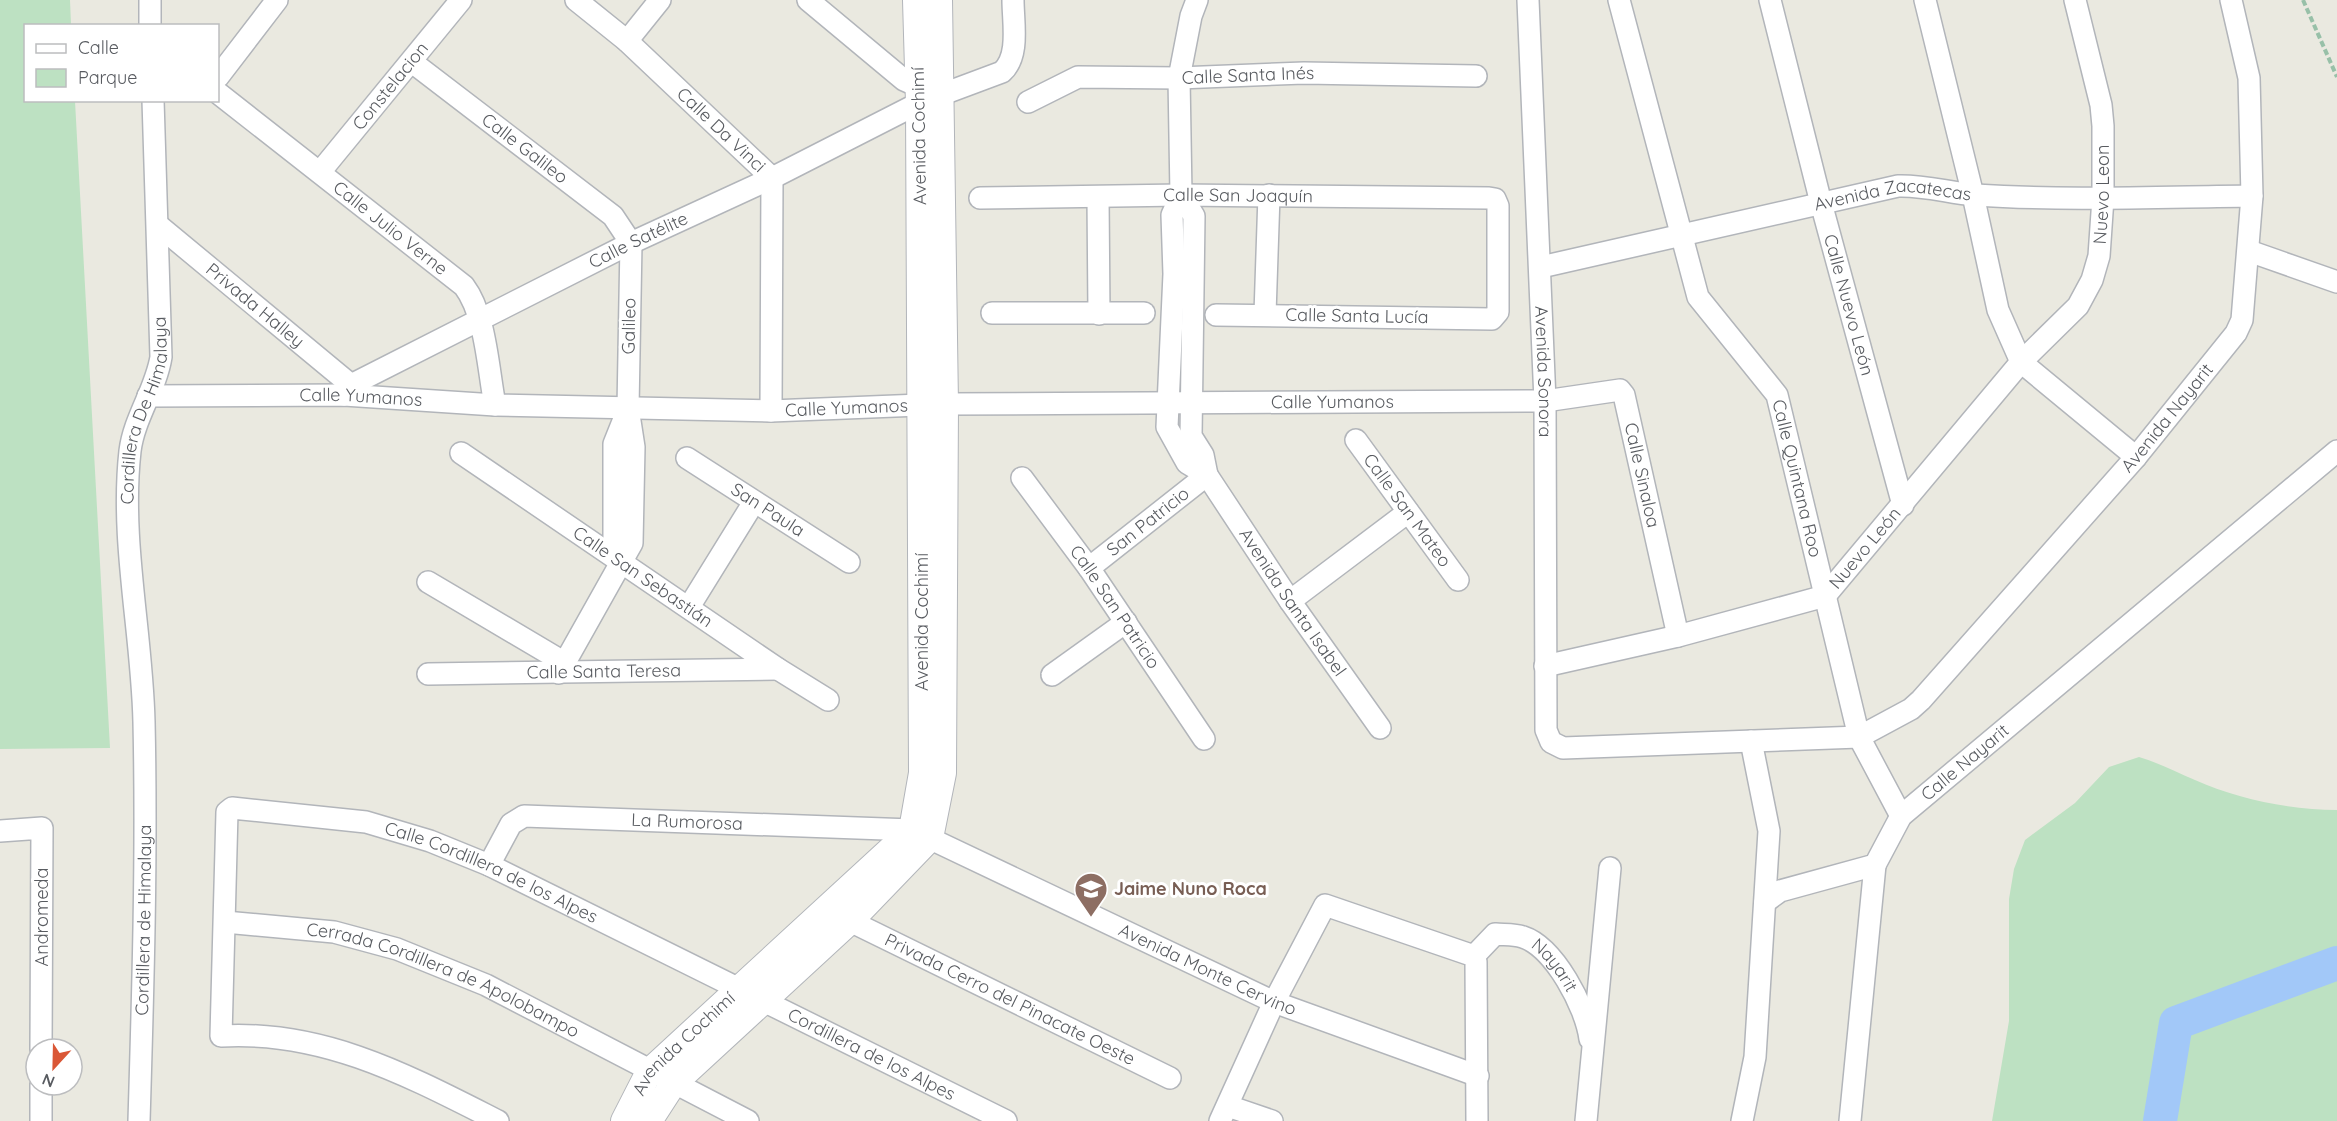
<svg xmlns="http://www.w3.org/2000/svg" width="2337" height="1121" viewBox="0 0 2337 1121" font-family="Quicksand,sans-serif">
	<rect width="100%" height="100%" fill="#eae9e0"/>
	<!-- green -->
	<g fill="#bde1c2">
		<polygon points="0,0 70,0 71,25 26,26 26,100 75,101 110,748 0,749"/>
		<path d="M2139,757c20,6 37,15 56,23 42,19 96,30 142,30v311h-345l17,-100v-122l5,-30 11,-29 50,-37 34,-36z"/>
	</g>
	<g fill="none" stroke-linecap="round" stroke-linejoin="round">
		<!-- river -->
		<polyline stroke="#a2c8f8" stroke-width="34" points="2160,1121 2176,1023 2337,963"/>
		<!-- minor casing -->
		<g stroke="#b2b5ba" stroke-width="24">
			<g id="minor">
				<polyline points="150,0 150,26"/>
				<path id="s1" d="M576,0l51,41 145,137 -1,233"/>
				<polyline points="808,0 904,80 931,92"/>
				<polyline points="1197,0 1191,16 1179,78 1181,195 1172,215 1174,274 1167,427 1187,463 1207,475"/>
				<path id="s2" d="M1528,0l17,401 1,329 5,12 12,6 296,-11 52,-28 10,-9 215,-243 100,-124 6,-13 10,-124 -3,-118 -18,-78"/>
				<path id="s3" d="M1619,0l79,297 79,98 82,342 42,79"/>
				<path id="s4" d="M1770,0l51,203 82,302"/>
				<polyline points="1925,0 1973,195 1998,310 2021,362 2136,457"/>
				<polyline points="627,41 660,0"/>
				<path id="s5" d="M412,62l201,154 18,27 -3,165 6,39 -2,96 -73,130"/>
				<polyline points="218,77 277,0"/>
				<path id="s6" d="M218,93l246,193c22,29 24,83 31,119"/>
				<path id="s7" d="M1028,102l50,-25 101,1 125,-5 172,3"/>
				<path id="s8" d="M320,172l141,-172"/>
				<path id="s9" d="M1181,195l13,21 -3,220 12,19 4,20 83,126 90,127"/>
				<polyline points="1098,197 1099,314"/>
				<path id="s10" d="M980,198l201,-3 308,3 6,1 3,7v106l-6,7 -276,-4"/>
				<path id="s11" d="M158,225l193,160"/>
				<polyline points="2249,251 2337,282"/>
				<path id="s12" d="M1541,267l357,-81c27,-1 51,7 77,9 92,6 185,2 277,1"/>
				<polyline points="992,313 1144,313"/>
				<polyline points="1265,314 1269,195"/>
				<path id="s13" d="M344,395l7,-10 280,-142 141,-65 147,-75 83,-31c18,-16 11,-49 11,-72"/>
				<path id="s14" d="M148,396l196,-1 151,10 276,6 174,-7 600,-3 75,-11 4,5 54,241"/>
				<path id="s15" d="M1356,440l102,140"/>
				<path id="s16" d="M461,453l317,216 50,31"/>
				<path id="s17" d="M687,458l162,104"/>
				<path id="s18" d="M1022,478l67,90 115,171"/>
				<polyline points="621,562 614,540 614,444 628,409"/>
				<path id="s19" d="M1089,568l118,-93"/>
				<polyline points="428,582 565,663"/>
				<polyline points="1290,601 1408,512"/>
				<polyline points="689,607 754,502"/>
				<path id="s20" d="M1545,666l133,-30 147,-40 196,-234 57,-56 14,-26 7,-24 4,-58v-72l-2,-21 -26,-105"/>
				<path id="s21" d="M428,674l350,-5"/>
				<polyline points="1052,675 1126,622"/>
				<polyline points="0,831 42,828 41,1049"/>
				<path id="s22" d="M489,865l22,-41 13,-8 388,14 362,172 204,74"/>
				<path id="s23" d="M1765,902l15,-11 95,-26 26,-49 436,-365"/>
				<path id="s24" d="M850,921l320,157"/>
				<path id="s25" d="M225,922l109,10 63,17 89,36 262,136"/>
				<path id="s26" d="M1474,956l21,-22c8,1 19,0 28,3 31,10 63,70 67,102"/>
				<polyline points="1228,1106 1272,1121"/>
				<polyline points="41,1121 41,1085"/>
				<path id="s27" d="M139,1121c4,-133 8,-266 5,-399 -2,-90 -24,-181 -14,-271 4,-33 26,-62 31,-94l-8,-257"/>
				<path id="s28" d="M498,1121c-89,-45 -174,-91 -277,-85l6,-224 5,-4 134,14 64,19 59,24 517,256"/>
				<polyline points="1220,1121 1274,1002 1325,905 1474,956 1476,962 1477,1121"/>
				<polyline points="1586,1121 1610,868"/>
				<polyline points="1742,1121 1755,1057 1769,831 1751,741"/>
				<polyline points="1850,1121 1875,865"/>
			</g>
		</g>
		<!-- tertiary casing -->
		<g stroke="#b2b5ba" stroke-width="28">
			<g id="tertiary">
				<path id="s29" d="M624,1121l25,-49 263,-242 10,-57 -3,-670 -3,-103"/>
				<polyline points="649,1121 673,1084 850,921 930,838 943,773 945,404 939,0"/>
			</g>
		</g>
		<!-- path -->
		<polyline stroke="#98c0a8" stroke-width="4" stroke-dasharray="6 3" stroke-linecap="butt" points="2303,0 2337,77"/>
		<!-- minor -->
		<use href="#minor" stroke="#fff" stroke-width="21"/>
		<!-- tertiary -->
		<use href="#tertiary" stroke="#fff" stroke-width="26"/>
	</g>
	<!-- icons -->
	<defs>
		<g id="school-pin" transform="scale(1.725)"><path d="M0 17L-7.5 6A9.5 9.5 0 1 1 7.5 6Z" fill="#8d6e63" stroke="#fff"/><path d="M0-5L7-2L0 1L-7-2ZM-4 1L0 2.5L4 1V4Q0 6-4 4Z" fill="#fff"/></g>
	</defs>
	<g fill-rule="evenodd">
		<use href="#school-pin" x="1091" y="889"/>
	</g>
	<g text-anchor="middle" stroke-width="6" stroke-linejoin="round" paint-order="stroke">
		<!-- street labels -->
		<g font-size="18" fill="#585b60" stroke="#fff">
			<text dy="6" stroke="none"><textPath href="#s7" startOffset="226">Calle Santa Inés</textPath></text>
			<text dy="6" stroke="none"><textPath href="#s8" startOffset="111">Constelacion</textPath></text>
			<text dy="6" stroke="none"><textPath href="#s1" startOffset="195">Calle Da Vinci</textPath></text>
			<text transform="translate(919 136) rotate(-91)" y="6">Avenida Cochimí</text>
			<text dy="6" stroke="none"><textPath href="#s5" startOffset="142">Calle Galileo</textPath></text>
			<text dy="6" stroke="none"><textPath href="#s20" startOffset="790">Nuevo Leon</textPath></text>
			<text dy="6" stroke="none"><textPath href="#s10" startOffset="258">Calle San Joaquín</textPath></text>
			<text dy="6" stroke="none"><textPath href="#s12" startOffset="360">Avenida Zacatecas</textPath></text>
			<text dy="6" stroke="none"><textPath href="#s6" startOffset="219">Calle Julio Verne</textPath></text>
			<text dy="6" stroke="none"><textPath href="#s13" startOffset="334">Calle Satélite</textPath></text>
			<text dy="6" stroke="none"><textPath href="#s11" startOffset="126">Privada Halley</textPath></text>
			<text dy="6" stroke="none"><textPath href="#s4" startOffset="315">Calle Nuevo León</textPath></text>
			<text transform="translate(1357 316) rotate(1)" y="6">Calle Santa Lucía</text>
			<text transform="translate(629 326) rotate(-89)" y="6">Galileo</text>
			<text dy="6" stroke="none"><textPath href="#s2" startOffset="372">Avenida Sonora</textPath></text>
			<text dy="6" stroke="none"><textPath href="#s14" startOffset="213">Calle Yumanos</textPath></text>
			<text dy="6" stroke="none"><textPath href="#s14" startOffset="1185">Calle Yumanos</textPath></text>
			<text dy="6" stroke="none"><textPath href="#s14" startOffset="699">Calle Yumanos</textPath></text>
			<text dy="6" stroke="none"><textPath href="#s27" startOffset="714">Cordillera De Himalaya</textPath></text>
			<text dy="6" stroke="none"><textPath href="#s2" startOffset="1500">Avenida Nayarit</textPath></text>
			<text dy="6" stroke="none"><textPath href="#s14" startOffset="1562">Calle Sinaloa</textPath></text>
			<text dy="6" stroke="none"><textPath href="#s3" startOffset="519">Calle Quintana Roo</textPath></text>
			<text dy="6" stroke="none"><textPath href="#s15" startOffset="87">Calle San Mateo</textPath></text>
			<text dy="6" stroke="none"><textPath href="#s17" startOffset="96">San Paula</textPath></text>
			<text dy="6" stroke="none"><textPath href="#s19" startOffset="75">San Patricio</textPath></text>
			<text dy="6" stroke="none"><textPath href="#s20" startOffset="351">Nuevo León</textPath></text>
			<text dy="6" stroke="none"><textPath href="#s16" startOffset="220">Calle San Sebastián</textPath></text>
			<text dy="6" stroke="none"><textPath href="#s9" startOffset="441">Avenida Santa Isabel</textPath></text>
			<text dy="6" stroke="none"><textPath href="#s18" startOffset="159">Calle San Patricio</textPath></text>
			<text transform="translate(922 622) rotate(-90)" y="6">Avenida Cochimí</text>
			<text dy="6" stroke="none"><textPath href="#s21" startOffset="176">Calle Santa Teresa</textPath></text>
			<text dy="6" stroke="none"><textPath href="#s23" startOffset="256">Calle Nayarit</textPath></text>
			<text dy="6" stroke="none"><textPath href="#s22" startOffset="225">La Rumorosa</textPath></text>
			<text dy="6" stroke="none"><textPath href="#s28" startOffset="794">Calle Cordillera de los Alpes</textPath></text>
			<text transform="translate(42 917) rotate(-90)" y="6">Andromeda</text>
			<text dy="6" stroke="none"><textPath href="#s27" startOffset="201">Cordillera de Himalaya</textPath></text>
			<text dy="6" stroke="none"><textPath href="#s22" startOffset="777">Avenida Monte Cervino</textPath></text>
			<text dy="6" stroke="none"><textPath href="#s26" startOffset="102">Nayarit</textPath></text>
			<text dy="6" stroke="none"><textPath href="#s25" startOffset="228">Cerrada Cordillera de Apolobampo</textPath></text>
			<text dy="6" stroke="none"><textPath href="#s24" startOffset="178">Privada Cerro del Pinacate Oeste</textPath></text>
			<text dy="6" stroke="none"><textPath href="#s29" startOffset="99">Avenida Cochimí</textPath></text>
			<text dy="6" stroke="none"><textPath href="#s28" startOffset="1216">Cordillera de los Alpes</textPath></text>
		</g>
		<!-- education labels -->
		<g font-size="18" font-weight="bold" fill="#785e54" stroke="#fff" text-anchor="start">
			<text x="1114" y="895">Jaime Nuno Roca</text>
		</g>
	</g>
	<!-- legend -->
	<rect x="24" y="24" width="195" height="78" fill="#ffffff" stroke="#bcbdbf" stroke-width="1.5"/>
	<rect x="36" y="44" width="30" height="9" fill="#ffffff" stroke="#bcbdbf" stroke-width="1.5"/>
	<text x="78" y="54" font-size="18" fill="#585b60">Calle</text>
	<rect x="36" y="69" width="30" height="18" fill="#bde1c2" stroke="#bcbdbf" stroke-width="1.5"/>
	<text x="78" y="84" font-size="18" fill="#585b60">Parque</text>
	<!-- north arrow -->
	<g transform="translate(54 1067) rotate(202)"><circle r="28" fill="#ffffff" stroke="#bcbdbf" stroke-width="1.5"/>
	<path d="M0-4.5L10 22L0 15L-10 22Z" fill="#da5736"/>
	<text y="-9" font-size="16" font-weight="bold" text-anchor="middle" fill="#585b60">N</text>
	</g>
</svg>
